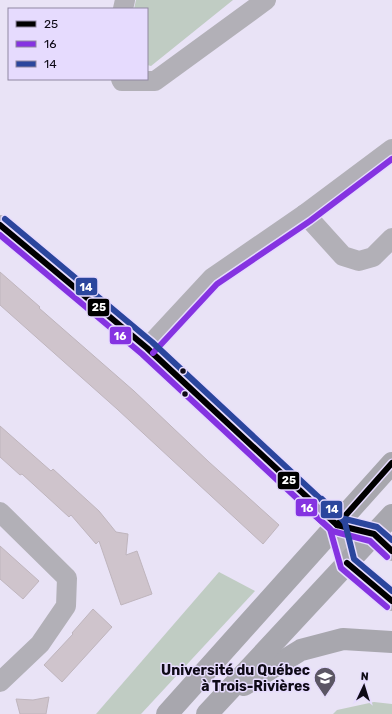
<svg xmlns="http://www.w3.org/2000/svg" width="392" height="714" viewBox="0 0 392 714" font-family="Rubik,sans-serif">
	<rect width="100%" height="100%" fill="#e9e3f6"/>
	<!-- green -->
	<g fill="#c0ccc3">
		<polygon points="136,0 233,0 151,66 147,65 147,9 134,9"/>
		<polygon points="219,572 255,591 141,714 96,714"/>
	</g>
	<!-- forest -->
	<polygon fill="#c1ccc3" points="374,702 392,704 392,714 333,714 337,710"/>
	<!-- building -->
	<g fill="#cfc4cc" stroke="#bfb5bd">
		<polygon points="0,272 40,307 39,308 134,391 209,462 279,525 263,544 117,409 0,305"/>
		<polygon points="0,426 51,471 53,469 99,511 116,532 128,534 126,555 137,551 152,594 121,605 99,541 96,544 71,515 69,517 22,474 20,475 0,457"/>
		<polygon points="0,546 39,581 23,599 0,579"/>
		<polygon points="93,609 112,627 62,682 44,665 73,634 72,633"/>
		<polygon points="49,697 46,714 20,714 16,699 33,700"/>
	</g>
	<g fill="none" stroke-linecap="round" stroke-linejoin="round">
		<!-- minor -->
		<g stroke="#b2b0b7" stroke-width="20">
			<polyline points="123,9 125,0"/>
			<polyline points="121,79 122,81 155,81 266,0"/>
			<polyline points="305,214 343,256 359,261 373,257 392,238"/>
			<polyline points="0,225 147,348 337,525 374,534 392,551"/>
			<polyline points="147,348 212,278 305,214 392,149"/>
			<polyline points="0,512 67,578 66,606 40,644 0,682"/>
			<polyline points="337,525 347,563 392,601"/>
		</g>
		<!-- secondary -->
		<g stroke="#a8a7ae" stroke-width="22">
			<polyline points="244,685 301,650 343,639 392,642"/>
			<polyline points="167,714 392,463"/>
			<polyline points="207,714 392,515"/>
		</g>
		<!-- bus-1 casing -->
		<g stroke="#e6dbfe" stroke-width="9">
			<g id="bus-1">
				<polyline points="0,225 147,348 337,525 374,534 392,551"/>
				<polyline points="337,525 392,463"/>
				<polyline points="347,563 392,601"/>
			</g>
		</g>
		<!-- bus-2 casing -->
		<g stroke="#e6dbfe" stroke-width="9">
			<g id="bus-2">
				<polyline points="0,235 142,354 332,531 370,541 387,557"/>
				<polyline points="153,353 217,284 310,221 392,159"/>
				<polyline points="311,512 330,529 341,568 387,607"/>
			</g>
		</g>
		<!-- bus-3 casing -->
		<g stroke="#e6dbfe" stroke-width="9">
			<g id="bus-3">
				<polyline points="5,219 152,342 342,519 345,523 354,559 392,591"/>
				<polyline points="322,499 341,518 377,527 392,540"/>
			</g>
		</g>
		<!-- bus-1 -->
		<use href="#bus-1" stroke="#000" stroke-width="6"/>
		<!-- bus-2 -->
		<use href="#bus-2" stroke="#8533e1" stroke-width="6"/>
		<!-- bus-3 -->
		<use href="#bus-3" stroke="#2b469d" stroke-width="6"/>
	</g>
	<!-- icons -->
	<defs>
		<g id="university-pin" transform="scale(1.15)"><path d="M0 17L-7.5 6A9.5 9.5 0 1 1 7.5 6Z" fill="#5b5664" stroke="#e6dbfe"/><path d="M0-5L7-2L0 1L-7-2ZM-4 1L0 2.5L4 1V4Q0 6-4 4Z" fill="#fff"/></g>
	</defs>
	<g fill-rule="evenodd">
		<use href="#university-pin" x="325" y="678"/>
	</g>
	<!-- markers -->
	<g fill="#0e0a16" stroke="#e6dbfe" stroke-width="1.5">
		<circle cx="183" cy="371" r="3.5"/>
		<circle cx="185" cy="394" r="3.5"/>
	</g>
	<g text-anchor="middle" stroke-width="3" stroke-linejoin="round" paint-order="stroke">
		<!-- poi labels -->
		<g font-size="14" font-weight="bold" fill="#0e0a16" stroke="#e6dbfe" text-anchor="end">
			<text x="310" y="675">Université du Québec<tspan x="310" dy="16">à Trois-Rivières</tspan></text>
		</g>
	</g>
	<g stroke="#e6dbfe" stroke-width="1.5">
		<rect x="75" y="277" width="23" height="19" rx="4" fill="#2b469d"/>
		<rect x="87" y="298" width="23" height="19" rx="4" fill="#000"/>
		<rect x="109" y="326" width="23" height="19" rx="4" fill="#8533e1"/>
		<rect x="277" y="471" width="23" height="19" rx="4" fill="#000"/>
		<rect x="295" y="498" width="23" height="19" rx="4" fill="#8533e1"/>
		<rect x="320" y="500" width="23" height="19" rx="4" fill="#2b469d"/>
	</g>
	<g font-size="11" text-anchor="middle" font-weight="bold" fill="#fff">
		<text x="86" y="291">14</text>
		<text x="99" y="311">25</text>
		<text x="120" y="340">16</text>
		<text x="289" y="484">25</text>
		<text x="307" y="512">16</text>
		<text x="332" y="513">14</text>
	</g>
	<!-- legend -->
	<rect x="8" y="8" width="140" height="72" fill="#e6dbfe" stroke="#9087a1"/>
	<rect x="16" y="21" width="20" height="6" fill="#000000" stroke="#9087a1"/>
	<text x="44" y="28" font-size="12" fill="#0e0a16">25</text>
	<rect x="16" y="41" width="20" height="6" fill="#8533e1" stroke="#9087a1"/>
	<text x="44" y="48" font-size="12" fill="#0e0a16">16</text>
	<rect x="16" y="61" width="20" height="6" fill="#2b469d" stroke="#9087a1"/>
	<text x="44" y="68" font-size="12" fill="#0e0a16">14</text>
	<!-- north arrow -->
	<g transform="translate(364 686) rotate(4)" stroke="#e6dbfe" stroke-width="3" paint-order="stroke">
	<path d="M0-3L7 15L0 10L-7 15Z" fill="#0e0a16"/>
	<text y="-6" font-size="11" font-weight="bold" text-anchor="middle" fill="#0e0a16">N</text>
	</g>
</svg>
